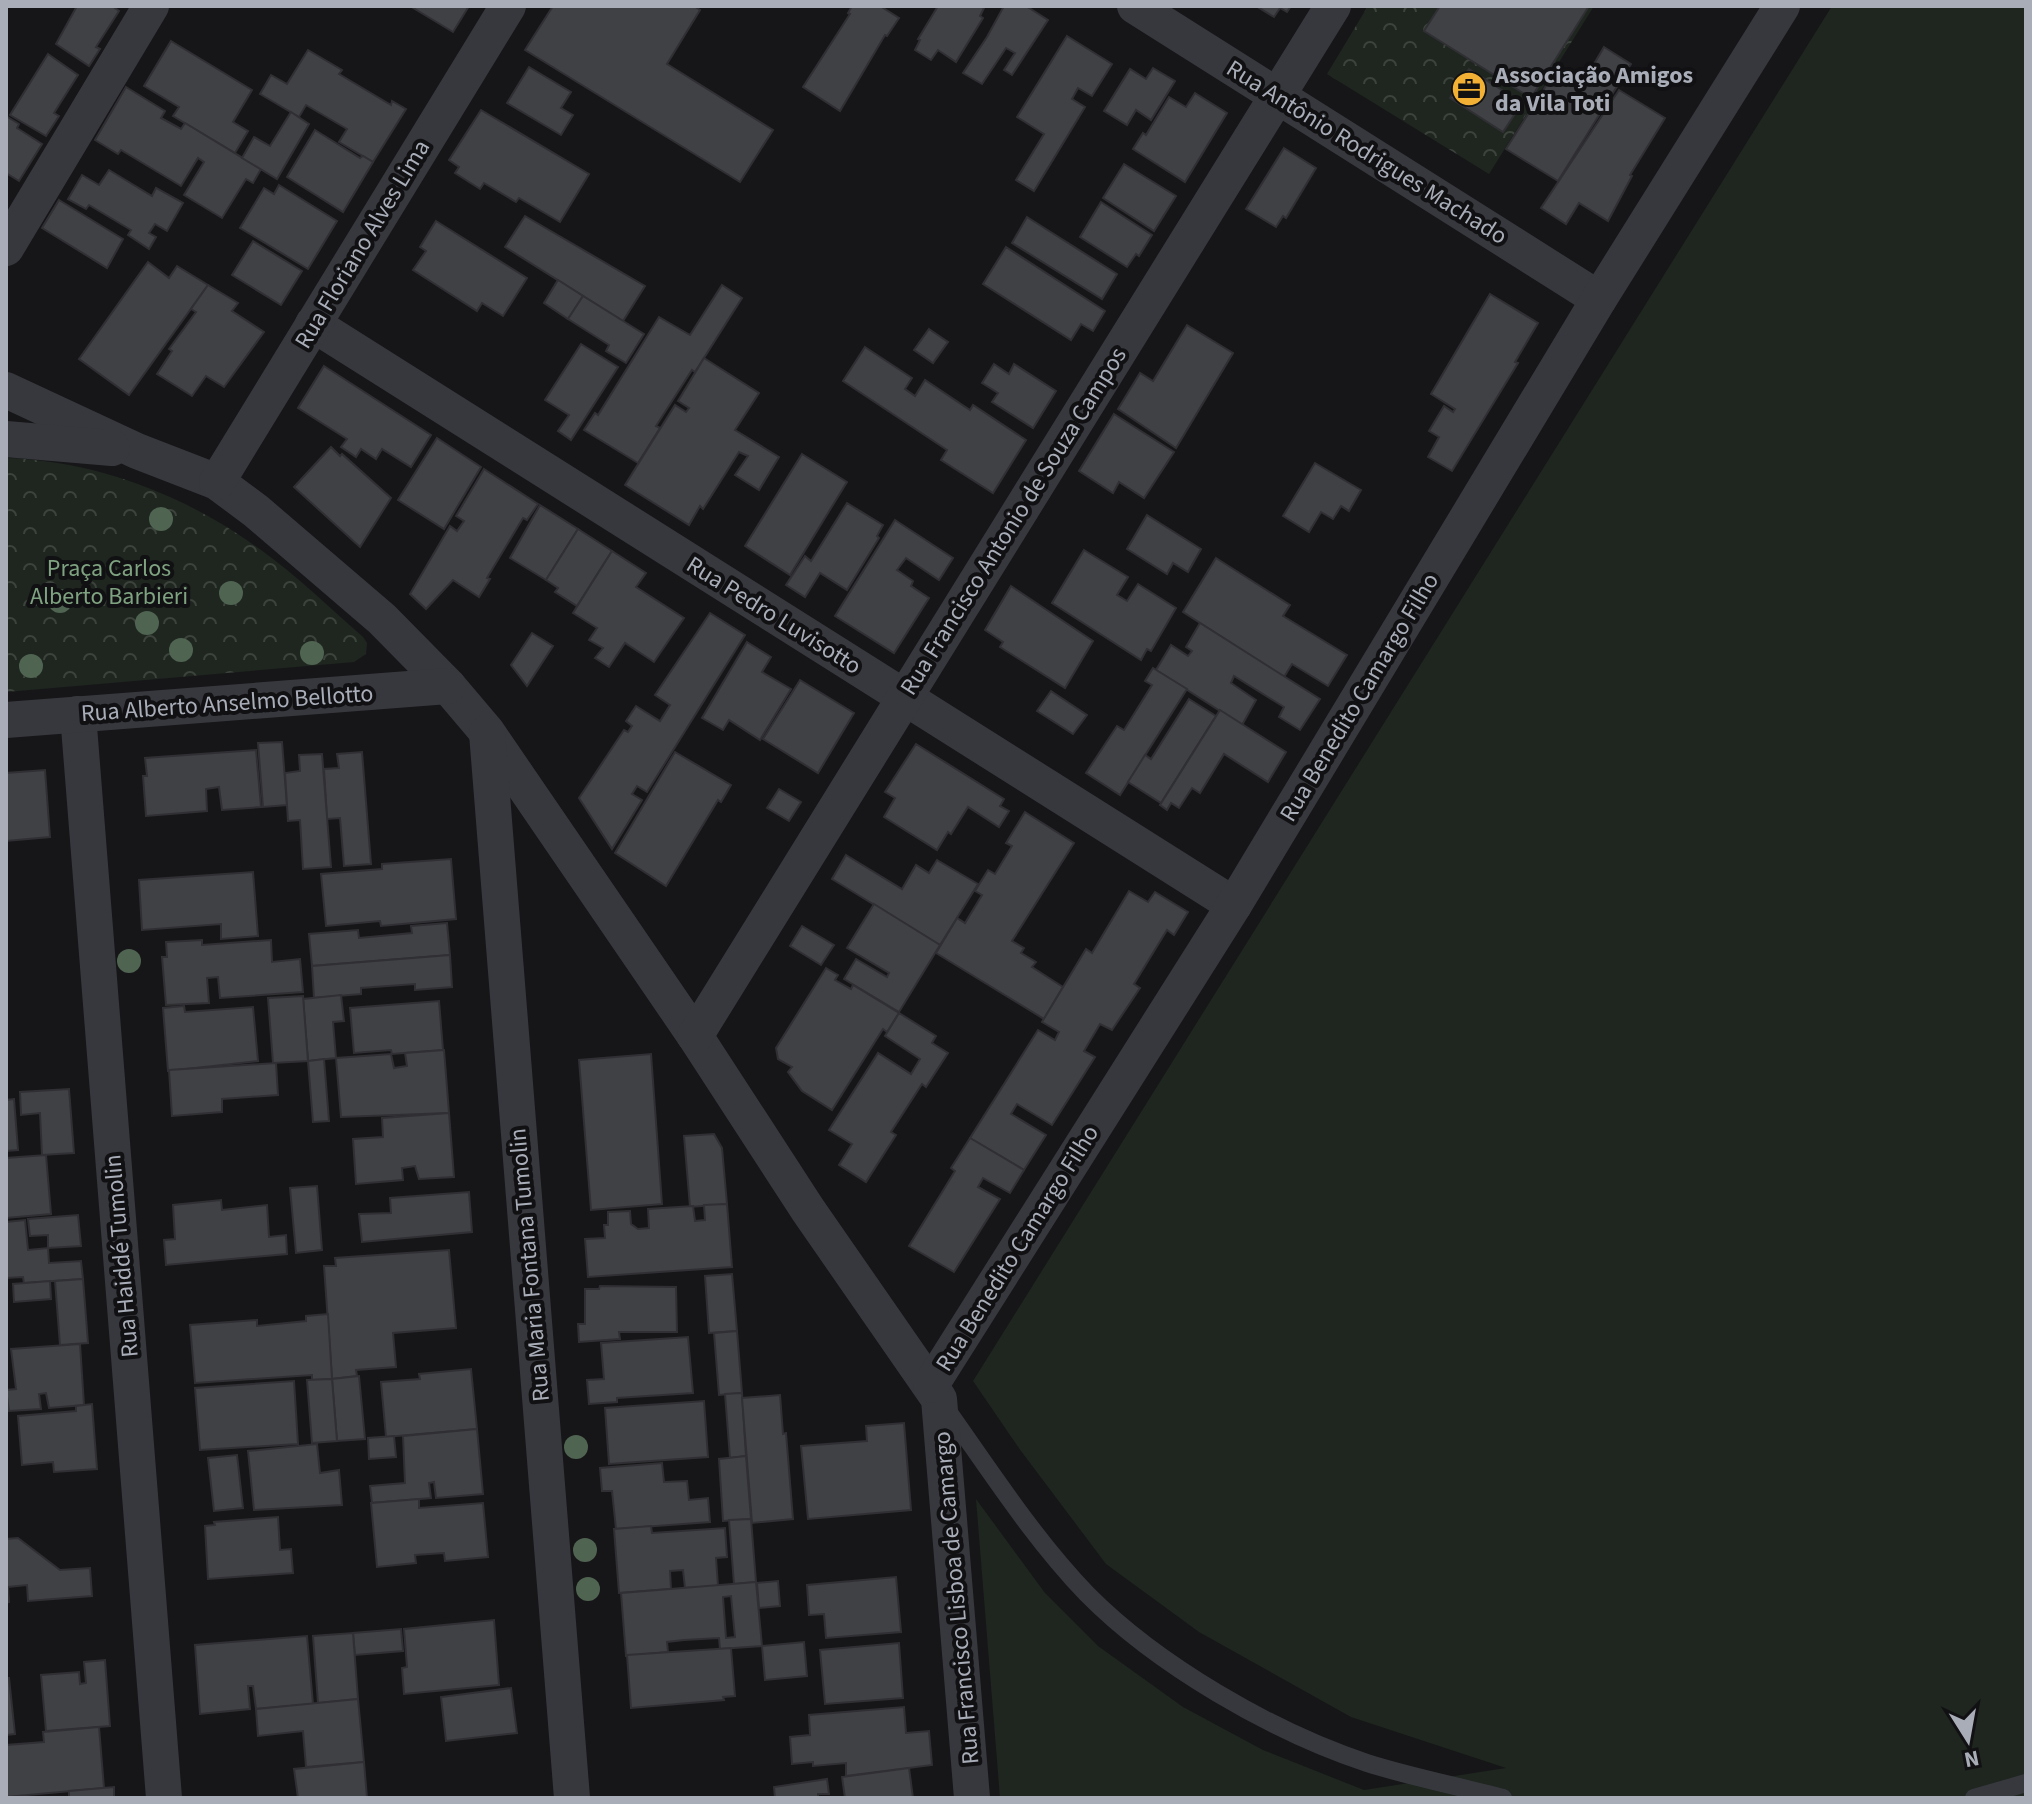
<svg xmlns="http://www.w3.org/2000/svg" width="2032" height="1804" viewBox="0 0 2032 1804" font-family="'Source Sans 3',sans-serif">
	<defs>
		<pattern id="park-crowns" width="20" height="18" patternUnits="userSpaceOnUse" patternTransform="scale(2)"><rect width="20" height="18" fill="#1e261f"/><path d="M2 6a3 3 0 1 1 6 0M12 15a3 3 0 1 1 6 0" fill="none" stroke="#3c433d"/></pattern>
	</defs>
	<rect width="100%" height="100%" fill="#161618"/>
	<!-- grass -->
	<polygon fill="#1e261f" points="1832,6 2026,6 2026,1798 1000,1798 976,1499 1045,1593 1098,1646 1183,1707 1263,1750 1364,1790 1506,1768 1351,1717 1199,1632 1106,1564 1021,1451 973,1381"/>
	<!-- park -->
	<g fill="url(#park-crowns)">
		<polygon points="1368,6 1594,6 1489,174 1327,74"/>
		<path d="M6,458c92,3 181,38 255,92 36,26 68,57 102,87l4,6 -1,11 -12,8 -348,30z"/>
	</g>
	<!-- building -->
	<g fill="#404145" stroke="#303034" stroke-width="2" fill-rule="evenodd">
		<polygon points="77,6 112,6 119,11 96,47 100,49 89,66 56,44"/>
		<polygon points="410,6 469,6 453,32"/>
		<polygon points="553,6 694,6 700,10 667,64 773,130 740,182 525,50"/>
		<polygon points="852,6 880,6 899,18 887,36 885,35 840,111 803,87 850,14 848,13"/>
		<polygon points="938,6 980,6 984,8 980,16 983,18 956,62 938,50 931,60 915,50 920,40 918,39"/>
		<polygon points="1004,6 1026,6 1048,20 1012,75 1004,70 1015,53 1006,48 982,84 963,73 987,37"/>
		<polygon points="1256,6 1291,6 1287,12 1280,8 1274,17"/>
		<polygon points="1440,6 1589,6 1531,98 1424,31"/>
		<polygon points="1067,36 1112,64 1092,96 1078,88 1072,99 1085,107 1034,191 1016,180 1044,134 1017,117"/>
		<polygon points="171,41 252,90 233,122 248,131 235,153 173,116 179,107 144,86"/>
		<polygon points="1604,47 1631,64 1558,181 1506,149 1556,70 1581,86"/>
		<polygon points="308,50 342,70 339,74 391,105 392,101 406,109 373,162 339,142 347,129 306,105 299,117 260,94 271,75 287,84"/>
		<polygon points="48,54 78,75 54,113 59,116 46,136 10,115"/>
		<polygon points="529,67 571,92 561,108 573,115 561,135 507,103"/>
		<polygon points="1153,68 1175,81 1151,120 1136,110 1127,125 1104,111 1130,69 1146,79"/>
		<polygon points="1469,69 1522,103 1503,132 1450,98"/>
		<polygon points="126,87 165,111 161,118 181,129 185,123 261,169 253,183 246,179 222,218 184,195 204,162 198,158 181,186 121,150 118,154 95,140"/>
		<polygon points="1619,90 1665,118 1630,175 1632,176 1608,221 1579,203 1566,224 1541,208"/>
		<polygon points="1195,93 1227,113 1185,182 1133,149 1143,133 1146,135 1169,97 1186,107"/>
		<polygon points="481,110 589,174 560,222 519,198 516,202 484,183 480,189 455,173 459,167 449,160"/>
		<polygon points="291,112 309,124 277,179 242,158 254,137 270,146"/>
		<polygon points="6,116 19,124 17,128 42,144 19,181 6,173"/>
		<polygon points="315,130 360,158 363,156 373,162 343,212 287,177"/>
		<polygon points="1284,148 1316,168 1286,218 1283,216 1276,227 1246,209"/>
		<polygon points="1124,164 1176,196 1154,231 1103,198"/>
		<polygon points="109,170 152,196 156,188 183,203 167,231 155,224 149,233 156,237 149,249 128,235 131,230 89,205 86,209 68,199 82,175 99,185"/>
		<polygon points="279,185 337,221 308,269 240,228 264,188 274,194"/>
		<polygon points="59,200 123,239 107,268 42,228"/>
		<polygon points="1101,202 1152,235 1139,256 1136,254 1127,267 1080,237"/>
		<polygon points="525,216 645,286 623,321 505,247"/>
		<polygon points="1027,217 1117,274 1102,299 1012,243"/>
		<polygon points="436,221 527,278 503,316 482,303 477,311 413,270 426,251 420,247"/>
		<polygon points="253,241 302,271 281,305 232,275"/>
		<polygon points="1006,247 1105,311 1093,331 1081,324 1071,340 983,284"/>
		<polygon points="148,262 169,278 177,266 208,285 129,395 79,359"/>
		<polygon points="558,280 583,296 568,319 544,303"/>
		<polygon points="208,285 238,303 232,311 264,332 224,387 206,376 192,396 157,374 172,351 169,349 196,312 191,309"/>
		<polygon points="722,285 742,298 695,372 692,370 656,426 660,428 638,463 584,430 595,413 598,415 659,317 690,335"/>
		<polygon points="1490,294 1538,323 1515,362 1518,363 1452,471 1428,457 1439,437 1429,431 1444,406 1453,412 1455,409 1431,394"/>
		<polygon points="583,296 644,334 626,363 606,351 609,345 568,319"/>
		<polygon points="1187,325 1233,353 1176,448 1118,409 1140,373 1153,381"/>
		<polygon points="929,329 948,342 933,363 914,350"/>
		<polygon points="581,344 618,367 571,440 558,431 569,415 545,400"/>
		<polygon points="865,347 912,378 905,389 915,396 925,380 970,410 973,405 1026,440 993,493 941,460 947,450 843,381"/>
		<polygon points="704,358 759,393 735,430 779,457 759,490 735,475 748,456 739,452 703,509 700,506 689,525 625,485 675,405 686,412 689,408 678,401"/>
		<polygon points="994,364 1009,374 1014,364 1056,391 1033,428 992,402 998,393 982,383"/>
		<polygon points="324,366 431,435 411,467 382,449 376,459 361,449 356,457 341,447 347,439 298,408"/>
		<polygon points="1114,414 1174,452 1144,498 1119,482 1113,493 1079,471"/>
		<polygon points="437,438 481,467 444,529 398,500"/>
		<polygon points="331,447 340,456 342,454 391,498 360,547 294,487"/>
		<polygon points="802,454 847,482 790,575 745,546"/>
		<polygon points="1315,463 1361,490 1349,511 1341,506 1333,519 1321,512 1309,532 1283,516"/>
		<polygon points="484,469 538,504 527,520 523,518 487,578 490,579 479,597 453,580 426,609 410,594 450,526 457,531 464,521 456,516"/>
		<polygon points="847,503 883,525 877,536 879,538 847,590 820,573 805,597 786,585 805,556 811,561"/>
		<polygon points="540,505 578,529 546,580 510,558"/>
		<polygon points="1147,515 1201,549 1188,572 1173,563 1167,574 1127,549"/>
		<polygon points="895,520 953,558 939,580 906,558 897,570 913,581 911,586 929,598 894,653 835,616"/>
		<polygon points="578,529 612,551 577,606 555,592 558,588 546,580"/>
		<polygon points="1084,550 1128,577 1117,595 1127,601 1138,584 1176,608 1151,651 1147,649 1141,660 1052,603"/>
		<polygon points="612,551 646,573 636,587 684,618 654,662 625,643 609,667 595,658 603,648 589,640 597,628 573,613"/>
		<polygon points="1216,558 1290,605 1283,616 1347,655 1328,686 1292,664 1284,677 1183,612"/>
		<polygon points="1011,586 1093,641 1065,688 1000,647 1003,642 985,630"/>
		<polygon points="710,613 745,635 647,792 637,786 632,794 642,800 612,849 579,798 624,730 628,732 632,726 626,721 636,706 660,721 670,705 655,695"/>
		<polygon points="1200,623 1320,699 1300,730 1279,717 1284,707 1234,676 1231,683 1256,700 1242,725 1156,670 1171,645 1188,656 1192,651 1186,647"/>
		<polygon points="532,633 553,646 527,686 511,665"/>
		<polygon points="747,642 771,657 762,672 791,689 760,740 729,720 723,730 702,718"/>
		<polygon points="1153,668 1187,689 1120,795 1086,773 1117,726 1124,730 1152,685 1145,681"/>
		<polygon points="800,680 854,713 818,773 763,739"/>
		<polygon points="1051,691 1087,715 1073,734 1037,711"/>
		<polygon points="1189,699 1216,716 1161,803 1128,782 1145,755 1151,759"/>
		<polygon points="1220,710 1286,752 1268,782 1224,754 1200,793 1192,788 1179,808 1171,803 1167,810 1160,805"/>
		<polygon points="282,742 287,805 263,807 258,743"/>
		<polygon points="916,744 1004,799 1000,806 1009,811 999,827 968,807 951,834 948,832 937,850 884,817 895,798 885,792"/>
		<polygon points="256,750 261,807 222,810 219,787 206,789 207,811 146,816 143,776 147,776 145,758"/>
		<polygon points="362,752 371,864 344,866 340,818 327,819 324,769 339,768 337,754"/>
		<polygon points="675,752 731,785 721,802 718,800 666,886 615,853"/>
		<polygon points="322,754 331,867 303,869 300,820 288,821 285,773 300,771 299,755"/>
		<polygon points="45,770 50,837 6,841 6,773"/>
		<polygon points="779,789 801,802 789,821 767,808"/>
		<polygon points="1025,812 1074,843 1012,941 1024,948 1021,953 1036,962 1032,967 1063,987 1044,1019 936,953 957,918 965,923 982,895 975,891 988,870 995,874 1012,846 1006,843"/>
		<polygon points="846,855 902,889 916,865 929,873 937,860 978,884 940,945 832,879"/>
		<polygon points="451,859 456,919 381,926 380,921 326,926 321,874 382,869 382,864"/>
		<polygon points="253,872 258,936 221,939 221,924 142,930 139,880"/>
		<polygon points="1129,891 1148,902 1155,892 1188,912 1174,935 1167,930 1134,984 1140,988 1112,1030 1100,1024 1084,1051 1095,1057 1052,1125 1017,1104 1011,1114 1046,1135 1024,1170 970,1138 1038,1030 1055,1040 1059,1032 1042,1022 1086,949 1092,953"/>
		<polygon points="874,904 940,945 899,1012 844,979 856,959 887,977 889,973 847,948"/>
		<polygon points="447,923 450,955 312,966 309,934 358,930 359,938 412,933 411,926"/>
		<polygon points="802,926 834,945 821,965 790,946"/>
		<polygon points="202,940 202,945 271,940 272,962 300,959 303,992 220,998 218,977 207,978 209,1003 166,1005 162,957 167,957 166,942"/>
		<polygon points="450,955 452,987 415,990 415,984 361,988 361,994 314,998 312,966"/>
		<polygon points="826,968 838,975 835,980 851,989 853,985 899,1013 887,1032 883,1029 832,1110 802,1091 788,1072 792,1067 778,1059 776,1048"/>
		<polygon points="341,995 344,1021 333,1022 336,1058 308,1061 303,999"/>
		<polygon points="303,996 308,1061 273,1063 268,998"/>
		<polygon points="439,1001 443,1050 392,1054 391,1050 354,1053 350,1008"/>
		<polygon points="184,1006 185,1012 253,1007 258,1061 168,1071 163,1008"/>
		<polygon points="899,1013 936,1036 932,1043 948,1053 926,1087 922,1084 891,1132 896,1135 866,1182 839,1165 852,1144 829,1130 878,1053 911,1074 920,1059 885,1036"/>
		<polygon points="444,1050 449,1113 341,1117 336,1058 391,1054 394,1068 407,1066 405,1053"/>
		<polygon points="651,1054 662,1204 591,1210 579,1060"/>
		<polygon points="324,1059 329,1121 313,1122 308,1061"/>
		<polygon points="276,1063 278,1095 222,1099 222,1112 172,1116 169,1070"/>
		<polygon points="69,1089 74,1153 42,1155 40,1113 21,1115 20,1092"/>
		<polygon points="14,1099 18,1150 6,1151 6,1100"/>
		<polygon points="449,1113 454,1177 419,1179 415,1166 402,1168 403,1180 356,1184 353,1139 383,1137 382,1118"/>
		<polygon points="714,1134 722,1148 727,1204 690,1207 684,1136"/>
		<polygon points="970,1138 1024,1170 1010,1193 983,1178 978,1187 1000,1199 954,1272 909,1246 955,1171 951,1168"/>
		<polygon points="46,1155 51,1214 6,1218 6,1158"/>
		<polygon points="317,1186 322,1250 296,1253 290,1188"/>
		<polygon points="469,1192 472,1232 362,1242 359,1214 391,1213 390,1198"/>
		<polygon points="221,1200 222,1210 267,1205 269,1237 286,1235 287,1254 166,1265 164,1240 175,1239 173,1205"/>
		<polygon points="727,1204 732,1267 588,1277 585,1239 605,1238 604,1225 608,1225 608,1212 630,1211 631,1224 638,1229 649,1228 648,1209 693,1206 695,1221 705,1220 704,1205"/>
		<polygon points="78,1215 81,1246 48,1248 48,1235 30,1236 28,1219"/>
		<polygon points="25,1220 28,1250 48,1248 49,1263 81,1261 83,1279 24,1283 23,1277 6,1278 6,1222"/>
		<polygon points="449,1250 456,1328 393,1333 396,1367 356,1370 357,1376 332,1379 324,1266 336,1266 335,1258"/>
		<polygon points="732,1274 737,1331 709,1333 705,1276"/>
		<polygon points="83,1279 88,1343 60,1345 55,1281"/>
		<polygon points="50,1281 51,1299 14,1302 13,1284"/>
		<polygon points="600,1286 676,1287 677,1332 619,1332 620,1339 579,1342 578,1324 585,1324 585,1289 599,1289"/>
		<polygon points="328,1314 332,1379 312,1380 312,1375 195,1383 190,1325 257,1320 257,1326 306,1321 306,1316"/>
		<polygon points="737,1331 742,1393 719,1395 714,1333"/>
		<polygon points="688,1337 693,1393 617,1398 617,1402 589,1404 587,1380 604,1379 601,1343"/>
		<polygon points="80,1344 84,1405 49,1408 46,1393 39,1394 41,1409 9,1411 6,1390 16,1389 11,1349"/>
		<polygon points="471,1369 477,1429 386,1437 381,1382 420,1379 419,1374"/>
		<polygon points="359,1376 365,1439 337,1441 332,1379"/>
		<polygon points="332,1379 337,1441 312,1443 307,1380"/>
		<polygon points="294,1381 298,1444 200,1450 195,1388"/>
		<polygon points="742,1393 746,1456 730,1458 725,1394"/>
		<polygon points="780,1395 783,1434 786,1433 793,1519 752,1523 742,1398"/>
		<polygon points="704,1401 708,1457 609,1464 605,1408"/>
		<polygon points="92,1404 97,1469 54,1472 53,1462 22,1465 18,1416 76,1411 76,1406"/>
		<polygon points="904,1423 911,1510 808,1519 801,1446 867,1441 866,1426"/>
		<polygon points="477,1429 483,1494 436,1498 434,1482 429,1483 431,1498 372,1503 370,1486 405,1483 403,1436"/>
		<polygon points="394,1436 396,1457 369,1459 368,1438"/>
		<polygon points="317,1444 320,1473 339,1470 342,1505 254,1510 248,1451"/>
		<polygon points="237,1455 243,1508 214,1511 208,1458"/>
		<polygon points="746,1456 751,1519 723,1521 719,1459"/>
		<polygon points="662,1463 664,1482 687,1481 689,1500 708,1498 710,1522 616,1529 612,1491 602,1491 600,1468"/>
		<polygon points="419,1499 419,1508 483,1503 488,1557 445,1561 444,1553 415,1555 416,1563 377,1567 371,1503"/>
		<polygon points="278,1517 280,1550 291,1549 293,1573 208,1579 205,1526 215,1525 214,1522"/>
		<polygon points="751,1519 756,1582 734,1584 729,1520"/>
		<polygon points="651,1526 652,1533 725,1528 727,1557 716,1558 718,1586 685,1588 683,1570 670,1571 671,1589 619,1593 614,1529"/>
		<polygon points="18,1538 60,1570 90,1568 92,1596 28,1601 27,1585 8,1587 9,1602 6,1603 6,1539"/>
		<polygon points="896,1577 901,1632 826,1638 824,1614 809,1615 807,1585"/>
		<polygon points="778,1581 780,1606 759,1608 757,1583"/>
		<path d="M756,1582l6,64 -42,3 -1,-11 -35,2 -17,2 1,10 -42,4 -5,-63zM731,1596l4,41 -9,1 -3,-41z"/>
		<polygon points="494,1620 499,1685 404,1694 402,1668 407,1667 404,1629"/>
		<polygon points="401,1629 403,1651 355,1655 353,1633"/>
		<polygon points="353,1633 358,1699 318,1703 313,1636"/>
		<polygon points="307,1636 313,1704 256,1709 253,1686 248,1686 250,1709 200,1714 195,1645"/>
		<polygon points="804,1642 807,1676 765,1680 762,1646"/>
		<polygon points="899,1643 903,1698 825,1704 820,1650"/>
		<polygon points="731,1648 735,1696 723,1697 724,1700 631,1708 627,1655"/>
		<polygon points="105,1660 110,1726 46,1731 41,1675 79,1672 80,1684 86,1683 84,1662"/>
		<polygon points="6,1678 9,1678 15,1734 6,1735"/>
		<polygon points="511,1688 517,1733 446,1741 441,1697"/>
		<polygon points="358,1699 364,1762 306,1767 303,1731 258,1736 256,1709"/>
		<polygon points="904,1707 906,1733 929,1731 932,1765 846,1776 846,1763 813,1766 813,1762 792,1764 790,1737 810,1735 809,1715"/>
		<polygon points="99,1727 104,1788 6,1797 6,1745 44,1742 43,1732"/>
		<polygon points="364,1762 367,1798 298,1798 294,1769"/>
		<polygon points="909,1768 913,1798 845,1798 842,1777"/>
		<polygon points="827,1779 829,1794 818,1794 818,1798 775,1798 774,1787"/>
		<polygon points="114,1787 114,1798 69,1798 69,1791"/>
	</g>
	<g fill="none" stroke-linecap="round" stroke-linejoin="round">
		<!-- service -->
		<g stroke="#37383d" stroke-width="18">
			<path d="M947,1410c44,62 87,129 140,184 70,71 186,138 280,169 44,14 91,23 136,35"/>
			<polyline points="1974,1798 2026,1783"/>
		</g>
		<!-- minor -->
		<g stroke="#37383d" stroke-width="36">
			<polyline points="1135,6 1599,299"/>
			<polyline points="6,248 151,6"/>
			<polyline points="313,324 1234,905"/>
			<polyline points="6,390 137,451 217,482 256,511 382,619 448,686 487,732 695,1036 808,1210 939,1399 972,1798"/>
			<polyline points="6,439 112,448"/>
			<polyline points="217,482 508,6"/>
			<polyline points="78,714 164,1798"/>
			<polyline points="6,720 448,686"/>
			<polyline points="487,733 572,1798"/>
			<polyline points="695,1036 1333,6"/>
			<polyline points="931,1385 1234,905 1599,299 1782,6"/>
		</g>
	</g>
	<!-- trees -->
	<g fill="#506452">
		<circle cx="161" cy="519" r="12"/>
		<circle cx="231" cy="593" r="12"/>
		<circle cx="60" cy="601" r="12"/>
		<circle cx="147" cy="623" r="12"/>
		<circle cx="181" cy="650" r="12"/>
		<circle cx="312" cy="653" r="12"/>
		<circle cx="31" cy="666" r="12"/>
		<circle cx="129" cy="961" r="12"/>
		<circle cx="576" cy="1447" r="12"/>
		<circle cx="585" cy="1550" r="12"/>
		<circle cx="588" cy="1589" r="12"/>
	</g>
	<!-- icons -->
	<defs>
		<g id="office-disc" transform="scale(1.8)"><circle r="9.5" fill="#f2b134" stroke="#111113"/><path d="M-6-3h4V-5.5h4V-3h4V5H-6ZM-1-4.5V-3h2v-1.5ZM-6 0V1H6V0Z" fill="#111"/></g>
	</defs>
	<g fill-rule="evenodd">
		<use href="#office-disc" x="1469" y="89"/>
	</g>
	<g text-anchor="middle" stroke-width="8" stroke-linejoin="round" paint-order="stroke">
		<!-- poi labels -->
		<g font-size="24" font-weight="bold" fill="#a8adb8" stroke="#111113" text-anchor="start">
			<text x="1495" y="83">Associação Amigos<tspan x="1495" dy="28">da Vila Toti</tspan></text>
		</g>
		<!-- street labels -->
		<g font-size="24" fill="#a8adb8" stroke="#111113">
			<text transform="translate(1367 152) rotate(32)" y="8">Rua Antônio Rodrigues Machado</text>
			<text transform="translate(362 244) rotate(-59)" y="8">Rua Floriano Alves Lima</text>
			<text transform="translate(1013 521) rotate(-58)" y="8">Rua Francisco Antonio de Souza Campos</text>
			<text transform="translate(774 615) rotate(32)" y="8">Rua Pedro Luvisotto</text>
			<text transform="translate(1359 697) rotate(-59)" y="8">Rua Benedito Camargo Filho</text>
			<text transform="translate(227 703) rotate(-4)" y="8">Rua Alberto Anselmo Bellotto</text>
			<text transform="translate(1017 1248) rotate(-58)" y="8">Rua Benedito Camargo Filho</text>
			<text transform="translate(121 1256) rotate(-95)" y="8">Rua Haiddé Tumolin</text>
			<text transform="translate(529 1265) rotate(-95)" y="8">Rua Maria Fontana Tumolin</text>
			<text transform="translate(956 1598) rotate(-95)" y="8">Rua Francisco Lisboa de Camargo</text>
		</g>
		<!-- park labels -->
		<g font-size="24" fill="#7fa381" stroke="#111113">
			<text x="109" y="576">Praça Carlos<tspan x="109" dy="28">Alberto Barbieri</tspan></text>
		</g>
	</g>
	<!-- border -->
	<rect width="2032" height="1804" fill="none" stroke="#a8adb8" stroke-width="16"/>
	<!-- north arrow -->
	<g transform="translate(1968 1740) rotate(169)" stroke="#111113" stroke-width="6" paint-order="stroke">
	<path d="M0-6L14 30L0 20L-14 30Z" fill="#a8adb8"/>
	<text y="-12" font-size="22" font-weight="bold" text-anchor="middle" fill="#a8adb8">N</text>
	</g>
</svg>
